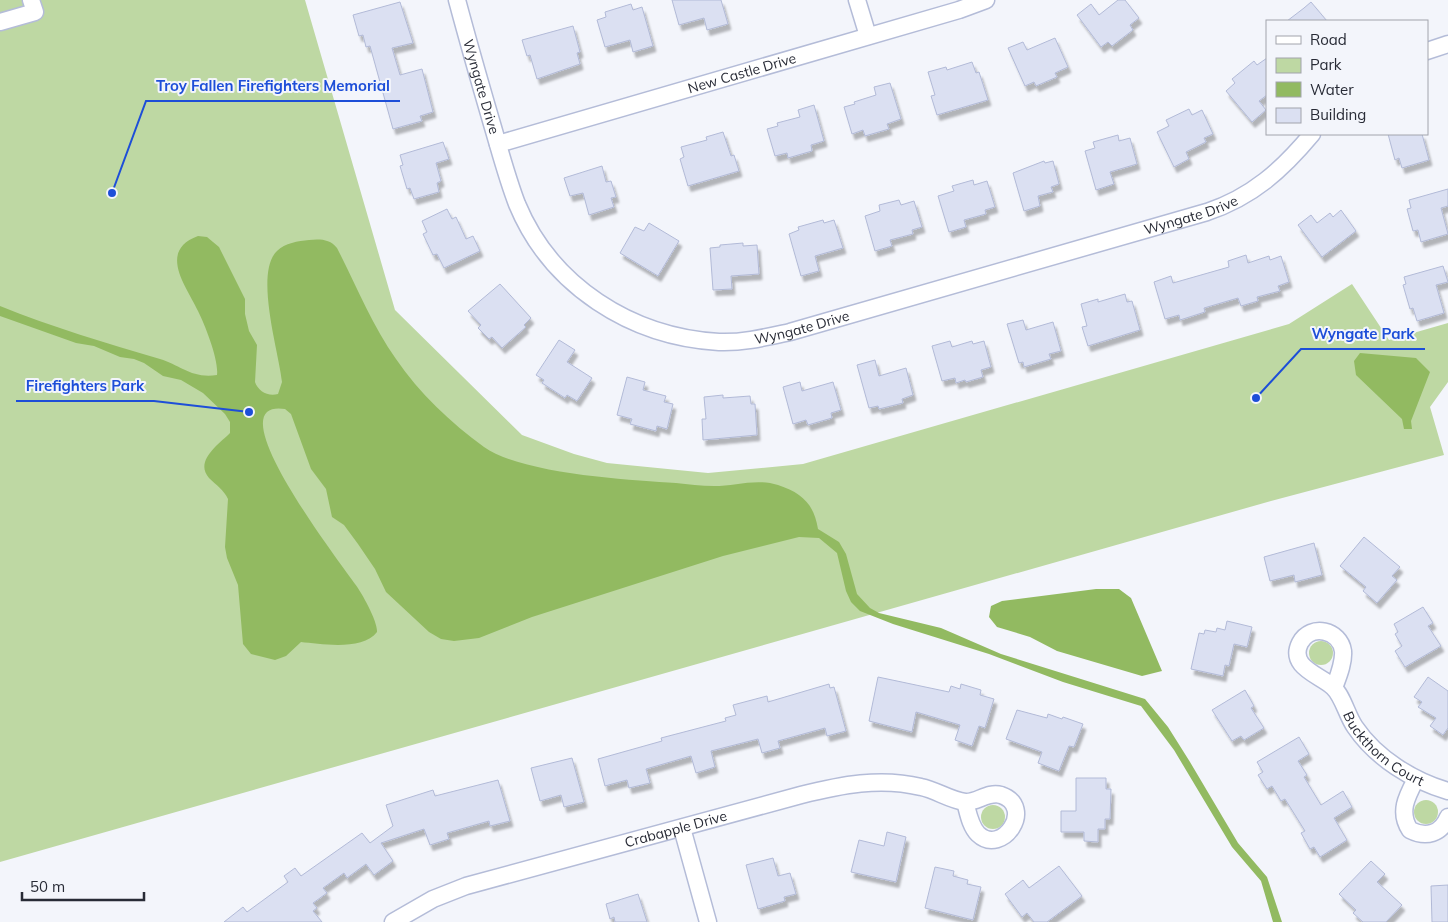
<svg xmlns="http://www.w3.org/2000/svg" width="1448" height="922" viewBox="0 0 1448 922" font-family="Mulish,sans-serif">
	<defs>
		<filter id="shadow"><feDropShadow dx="3" dy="5.5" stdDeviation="1" flood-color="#0004"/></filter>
	</defs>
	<rect width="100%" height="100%" fill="#f3f5fb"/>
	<!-- green -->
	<g fill="#bed8a3">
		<polygon points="0,0 305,0 395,310 522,435 574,454 607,463 708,473 803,464 1289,324 1352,284 1389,340 1448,323 1448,382 1430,407 1444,455 1271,501 0,862"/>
		<circle cx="1321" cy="653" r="12"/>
		<circle cx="1426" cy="812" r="12"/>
		<circle cx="993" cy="817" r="12"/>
	</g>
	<!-- water -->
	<g fill="#92ba61">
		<path d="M198,236l9,1 12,10 26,52v15l4,17 8,14 -2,37c3,9 13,15 23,12l4,-12c-3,-30 -28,-109 -5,-131 8,-8 21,-10 32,-11 11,-1 21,-1 28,8 19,37 35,77 59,111 23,34 55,64 88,88 38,27 144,33 192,36 12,1 25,3 38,3 21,0 43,-8 64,-1 24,8 36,19 40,44l21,13 7,12 11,40 13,14 9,5 62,15 60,26 144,45 23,28 22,35 48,81 29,34 15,45h-9l-12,-41 -29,-34 -58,-97 -33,-44 -78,-24 -74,-28 -96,-30 -33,-13 -9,-9 -5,-11 -9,-38 -18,-15 -20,-1 -76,19 -191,61 -53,21 -25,3 -13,-2 -12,-7 -43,-40 -11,-23 -17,-25 -14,-19 -12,-8 -6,-28 -15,-20 -20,-55 -6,-5c-6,-1 -14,-1 -18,3 -25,23 72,149 88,172 7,9 23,38 22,48 -14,19 -56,12 -76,10l-15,14 -11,4 -24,-6 -8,-10 -5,-59 -11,-27 -2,-11 3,-48c-4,-9 -12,-14 -19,-21 -15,-17 10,-34 21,-45v-11l-5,-8 -22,-21 -22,-13 -18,-4 -19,-13 -10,-4 -14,-2 -26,-11 -18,-3 -76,-27v-10c52,21 106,37 160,53 20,6 32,20 57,16 2,-15 -12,-50 -19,-64 -11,-24 -41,-60 0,-75z"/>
		<polygon points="1360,353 1416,358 1430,372 1411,421 1412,429 1404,429 1402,419 1356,375 1354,361"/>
		<polygon points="1096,589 1119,589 1131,598 1162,671 1142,676 1057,651 1030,637 997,627 989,617 991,606 1002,601"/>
	</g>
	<!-- building -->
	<g fill="#dbe0f2" stroke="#b2bad7" filter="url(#shadow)">
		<polygon points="672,0 721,0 728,24 707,30 704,18 679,25"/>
		<polygon points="1118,0 1125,0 1139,18 1130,25 1133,30 1112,46 1108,42 1101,47 1077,15 1091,4 1099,15"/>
		<polygon points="400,2 413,43 392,48 400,75 422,69 433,112 420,116 422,121 393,129 370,46 366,47 363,35 359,36 353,15"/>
		<polygon points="1311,2 1327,21 1287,21 1304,8"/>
		<polygon points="631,4 633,10 642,7 653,46 633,52 630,40 605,47 597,20 606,17 605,12"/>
		<polygon points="573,26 580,52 577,53 580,64 537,79 530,55 527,56 522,40"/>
		<polygon points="1055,38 1068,67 1055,73 1057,77 1036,86 1034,82 1025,86 1008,48 1023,42 1027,50"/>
		<polygon points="1267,58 1267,95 1259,101 1266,110 1252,122 1226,91 1235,83 1232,79 1254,61 1257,65"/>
		<polygon points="972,62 976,73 979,72 988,100 937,115 931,96 935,95 928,72 946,67 947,70"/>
		<polygon points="890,83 901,119 887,124 889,129 865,136 863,130 852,134 844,107 855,104 854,102 876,95 874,87"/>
		<polygon points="814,105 824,141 811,145 812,151 788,158 787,153 775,156 767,129 778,126 777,123 800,117 798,110"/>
		<polygon points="1189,109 1192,115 1202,110 1213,134 1204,138 1206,142 1186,152 1189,159 1174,167 1157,132 1169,126 1166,120"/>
		<polygon points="723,132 731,156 734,155 739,171 688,186 680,159 684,157 681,147 707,140 706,137"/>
		<polygon points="1388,134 1422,134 1429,160 1402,168 1399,158 1395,160"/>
		<polygon points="1118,135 1119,141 1130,138 1137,164 1110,172 1114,184 1096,190 1085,151 1095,148 1093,142"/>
		<polygon points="443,142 449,159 436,163 441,181 437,183 439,192 414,199 410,188 407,189 400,166 403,165 400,155"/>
		<polygon points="1044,161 1045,163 1053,161 1059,184 1051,187 1053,192 1038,196 1040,206 1024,211 1013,173"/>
		<polygon points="602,166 606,182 611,181 616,197 611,198 614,207 589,215 583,193 570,196 564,178"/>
		<polygon points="973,180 974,185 987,181 995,207 985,210 986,214 964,220 966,227 949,232 938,196 954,191 952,186"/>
		<polygon points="1448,189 1448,206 1441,208 1448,234 1421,242 1418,230 1413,231 1407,209 1411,208 1409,200"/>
		<polygon points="899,200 901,205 914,201 922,227 912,230 913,234 890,240 892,246 875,251 865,216 880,211 879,205"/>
		<polygon points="447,209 452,219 456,217 466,239 473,236 480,251 444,268 437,254 433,255 423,234 427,232 422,221"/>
		<polygon points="1341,210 1356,231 1322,257 1298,225 1311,215 1317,223 1330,213 1333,217"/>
		<polygon points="823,220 824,223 834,220 843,248 815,256 819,271 801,276 789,234 799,230 798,227"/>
		<polygon points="649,223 679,241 658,276 620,253 635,227 644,231"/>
		<polygon points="743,243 743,246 757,245 759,274 731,276 732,289 713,290 710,248 720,247 720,245"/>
		<polygon points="1246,255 1248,263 1269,256 1270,260 1281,256 1289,282 1278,286 1280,291 1257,297 1258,301 1241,306 1238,298 1204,308 1205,312 1180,320 1179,315 1165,319 1154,282 1171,276 1173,283 1229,267 1228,261"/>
		<polygon points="1443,266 1448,282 1436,285 1444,313 1417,321 1413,308 1410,309 1403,285 1406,284 1404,277"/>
		<polygon points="500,284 531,318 524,325 526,327 502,348 492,337 489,339 478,328 481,325 468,311"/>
		<polygon points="1125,294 1127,302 1132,301 1140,330 1088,346 1082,327 1087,326 1081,304 1098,299 1098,302"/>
		<polygon points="1023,320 1026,330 1053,322 1061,351 1049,354 1051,359 1024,367 1023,362 1019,363 1007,324"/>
		<polygon points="559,340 575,350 567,362 592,378 577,401 567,395 565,398 542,383 544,380 536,375"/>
		<polygon points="950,341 952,347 972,341 973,344 984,341 991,367 981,370 983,377 966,382 965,380 956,383 955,378 942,381 932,346"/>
		<polygon points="875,360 879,376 906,368 913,395 902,399 903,403 879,409 878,406 869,408 857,365"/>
		<polygon points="627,377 645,382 643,390 666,396 664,402 673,404 667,429 657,426 656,431 630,424 632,419 617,415"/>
		<polygon points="800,382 802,391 833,382 841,410 831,413 832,418 808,425 806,420 793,424 783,387"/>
		<polygon points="723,395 723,398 750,396 751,404 755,404 757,435 703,440 702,419 706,419 704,397"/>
		<polygon points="1364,537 1400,567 1392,576 1397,580 1377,603 1363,591 1366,587 1340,566"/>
		<polygon points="1314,543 1322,575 1295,582 1294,575 1270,581 1264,557"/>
		<polygon points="1423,607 1433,623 1428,626 1441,646 1405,667 1395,651 1402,646 1395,634 1398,632 1394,624"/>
		<polygon points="1227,621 1252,627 1247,647 1234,644 1229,666 1225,665 1223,676 1191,669 1199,633 1204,634 1205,630 1216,632 1217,628 1225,630"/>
		<polygon points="878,677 949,692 951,686 960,689 961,684 981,690 980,695 994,699 985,728 979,726 972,746 955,740 960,725 916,712 912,732 869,721"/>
		<polygon points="1428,677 1448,691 1448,728 1443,735 1430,726 1436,718 1418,707 1422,702 1414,697"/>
		<polygon points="829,684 830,688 834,687 846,731 827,736 825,728 778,741 780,748 762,753 758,739 711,751 715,767 696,773 691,756 646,769 650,783 629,788 627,780 605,786 598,759 662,741 661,738 726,721 725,718 736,715 733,705 767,696 768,702"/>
		<polygon points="1245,690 1254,706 1251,708 1264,728 1244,740 1241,736 1232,741 1212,710"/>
		<polygon points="1017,710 1047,718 1048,714 1062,719 1063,717 1083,724 1074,747 1069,746 1059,771 1038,763 1042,752 1006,739"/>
		<polygon points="1299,737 1309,754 1298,761 1307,775 1304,777 1321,805 1343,791 1352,807 1334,818 1347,840 1320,857 1314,847 1310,849 1301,833 1305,831 1285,799 1281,801 1272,786 1267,789 1258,775 1263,772 1257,762"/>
		<polygon points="572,758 584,802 564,807 561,795 540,801 531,768"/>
		<polygon points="1076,778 1106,778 1106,789 1111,789 1110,819 1105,819 1105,829 1098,829 1098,842 1084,841 1084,832 1061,832 1061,811 1076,811"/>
		<polygon points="498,780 510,821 490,826 489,821 447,833 449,839 430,845 424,829 381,843 393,861 374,875 366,864 347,878 344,873 323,888 327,893 313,903 317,908 313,911 322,922 224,922 243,907 247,912 288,882 284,876 295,868 301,876 362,833 370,843 393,826 386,805 433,790 435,796"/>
		<polygon points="887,832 906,837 896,882 851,872 859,840 884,846"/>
		<polygon points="773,858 778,876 790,873 796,894 784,897 785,901 758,909 746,865"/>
		<polygon points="1371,861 1385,874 1377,882 1402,905 1386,922 1363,922 1353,913 1356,910 1339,894"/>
		<polygon points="1059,866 1082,896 1047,922 1034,922 1027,913 1022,917 1005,894 1023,880 1029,888"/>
		<polygon points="935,867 954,871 953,876 968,880 967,884 981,887 973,920 925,908"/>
		<polygon points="1448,885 1448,922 1432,922 1431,886"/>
		<polygon points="638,894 647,922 615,922 614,917 610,919 606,904"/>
	</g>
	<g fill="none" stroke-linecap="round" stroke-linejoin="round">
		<!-- minor casing -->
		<g stroke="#b4bcd8" stroke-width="19">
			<g id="minor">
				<path id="s1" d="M457,0c11,41 23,83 35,124 8,27 15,54 25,80 34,82 114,133 202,138 24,1 48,-5 71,-10l417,-120c45,-15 75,-42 105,-78"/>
				<polyline points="857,0 868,36"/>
				<polyline points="0,22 35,12 31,0"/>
				<polyline points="1427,51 1448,44"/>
				<path id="s2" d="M498,144l461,-134 27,-10"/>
				<path id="s3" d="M1334,688c4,-11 10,-25 9,-37 -3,-21 -32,-28 -43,-8 -12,24 20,32 33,44 10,9 14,29 22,40 21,31 58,54 93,64"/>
				<path d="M1416,779c-9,17 -18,33 -6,51 16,8 31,4 38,-13"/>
				<polyline points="682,828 708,922"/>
				<path id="s4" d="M393,922l40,-23 33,-13 335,-91c40,-10 79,-18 120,-8 15,3 29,13 44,15 12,1 23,-11 36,-7 35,12 1,62 -23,39 -8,-8 -10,-22 -13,-32"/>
			</g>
		</g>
		<!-- minor -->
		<use href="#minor" stroke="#fff" stroke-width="16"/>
	</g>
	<g text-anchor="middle" stroke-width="4" stroke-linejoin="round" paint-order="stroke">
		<!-- street labels -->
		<g font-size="14" fill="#282b36" stroke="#f3f5fb">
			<text dy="5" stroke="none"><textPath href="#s2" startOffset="254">New Castle Drive</textPath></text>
			<text dy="5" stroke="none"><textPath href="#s1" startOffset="90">Wyngate Drive</textPath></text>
			<text dy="5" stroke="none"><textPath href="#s1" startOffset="960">Wyngate Drive</textPath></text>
			<text dy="5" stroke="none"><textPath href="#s1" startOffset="555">Wyngate Drive</textPath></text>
			<text dy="5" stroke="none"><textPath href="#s3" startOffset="239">Buckthorn Court</textPath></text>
			<text dy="5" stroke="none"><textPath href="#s4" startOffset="299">Crabapple Drive</textPath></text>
		</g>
	</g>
	<!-- callouts -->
	<path fill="none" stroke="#1d4ed8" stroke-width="2" d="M112 193L146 101H400M1256 398L1301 349H1425M249 412L154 401H16"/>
	<g fill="#1d4ed8" stroke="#f3f5fb" stroke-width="2">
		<circle cx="112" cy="193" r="5"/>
		<circle cx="1256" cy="398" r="5"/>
		<circle cx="249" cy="412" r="5"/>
	</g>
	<g font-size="15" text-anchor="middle" font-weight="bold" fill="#1d4ed8" stroke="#f3f5fb" stroke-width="4" stroke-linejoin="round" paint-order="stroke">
		<text x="273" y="91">Troy Fallen Firefighters Memorial</text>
		<text x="1363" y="339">Wyngate Park</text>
		<text x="85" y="391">Firefighters Park</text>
	</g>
	<!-- legend -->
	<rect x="1266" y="20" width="162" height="115" fill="#f3f5fb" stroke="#a2a4ac"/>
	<rect x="1276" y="36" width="25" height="8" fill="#ffffff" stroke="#a2a4ac"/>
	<text x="1310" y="45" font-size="15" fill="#282b36">Road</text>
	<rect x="1276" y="58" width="25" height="15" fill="#bed8a3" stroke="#a2a4ac"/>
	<text x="1310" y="70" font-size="15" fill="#282b36">Park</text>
	<rect x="1276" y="82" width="25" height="15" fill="#92ba61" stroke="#a2a4ac"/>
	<text x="1310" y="95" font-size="15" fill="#282b36">Water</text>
	<rect x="1276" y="108" width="25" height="15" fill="#dbe0f2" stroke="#a2a4ac"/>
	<text x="1310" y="120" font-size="15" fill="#282b36">Building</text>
	<!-- scale -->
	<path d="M22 892v8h122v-8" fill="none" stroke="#282b36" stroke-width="2.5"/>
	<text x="30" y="892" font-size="15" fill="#282b36" stroke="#f3f5fb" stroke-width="4" paint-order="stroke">50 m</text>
</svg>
